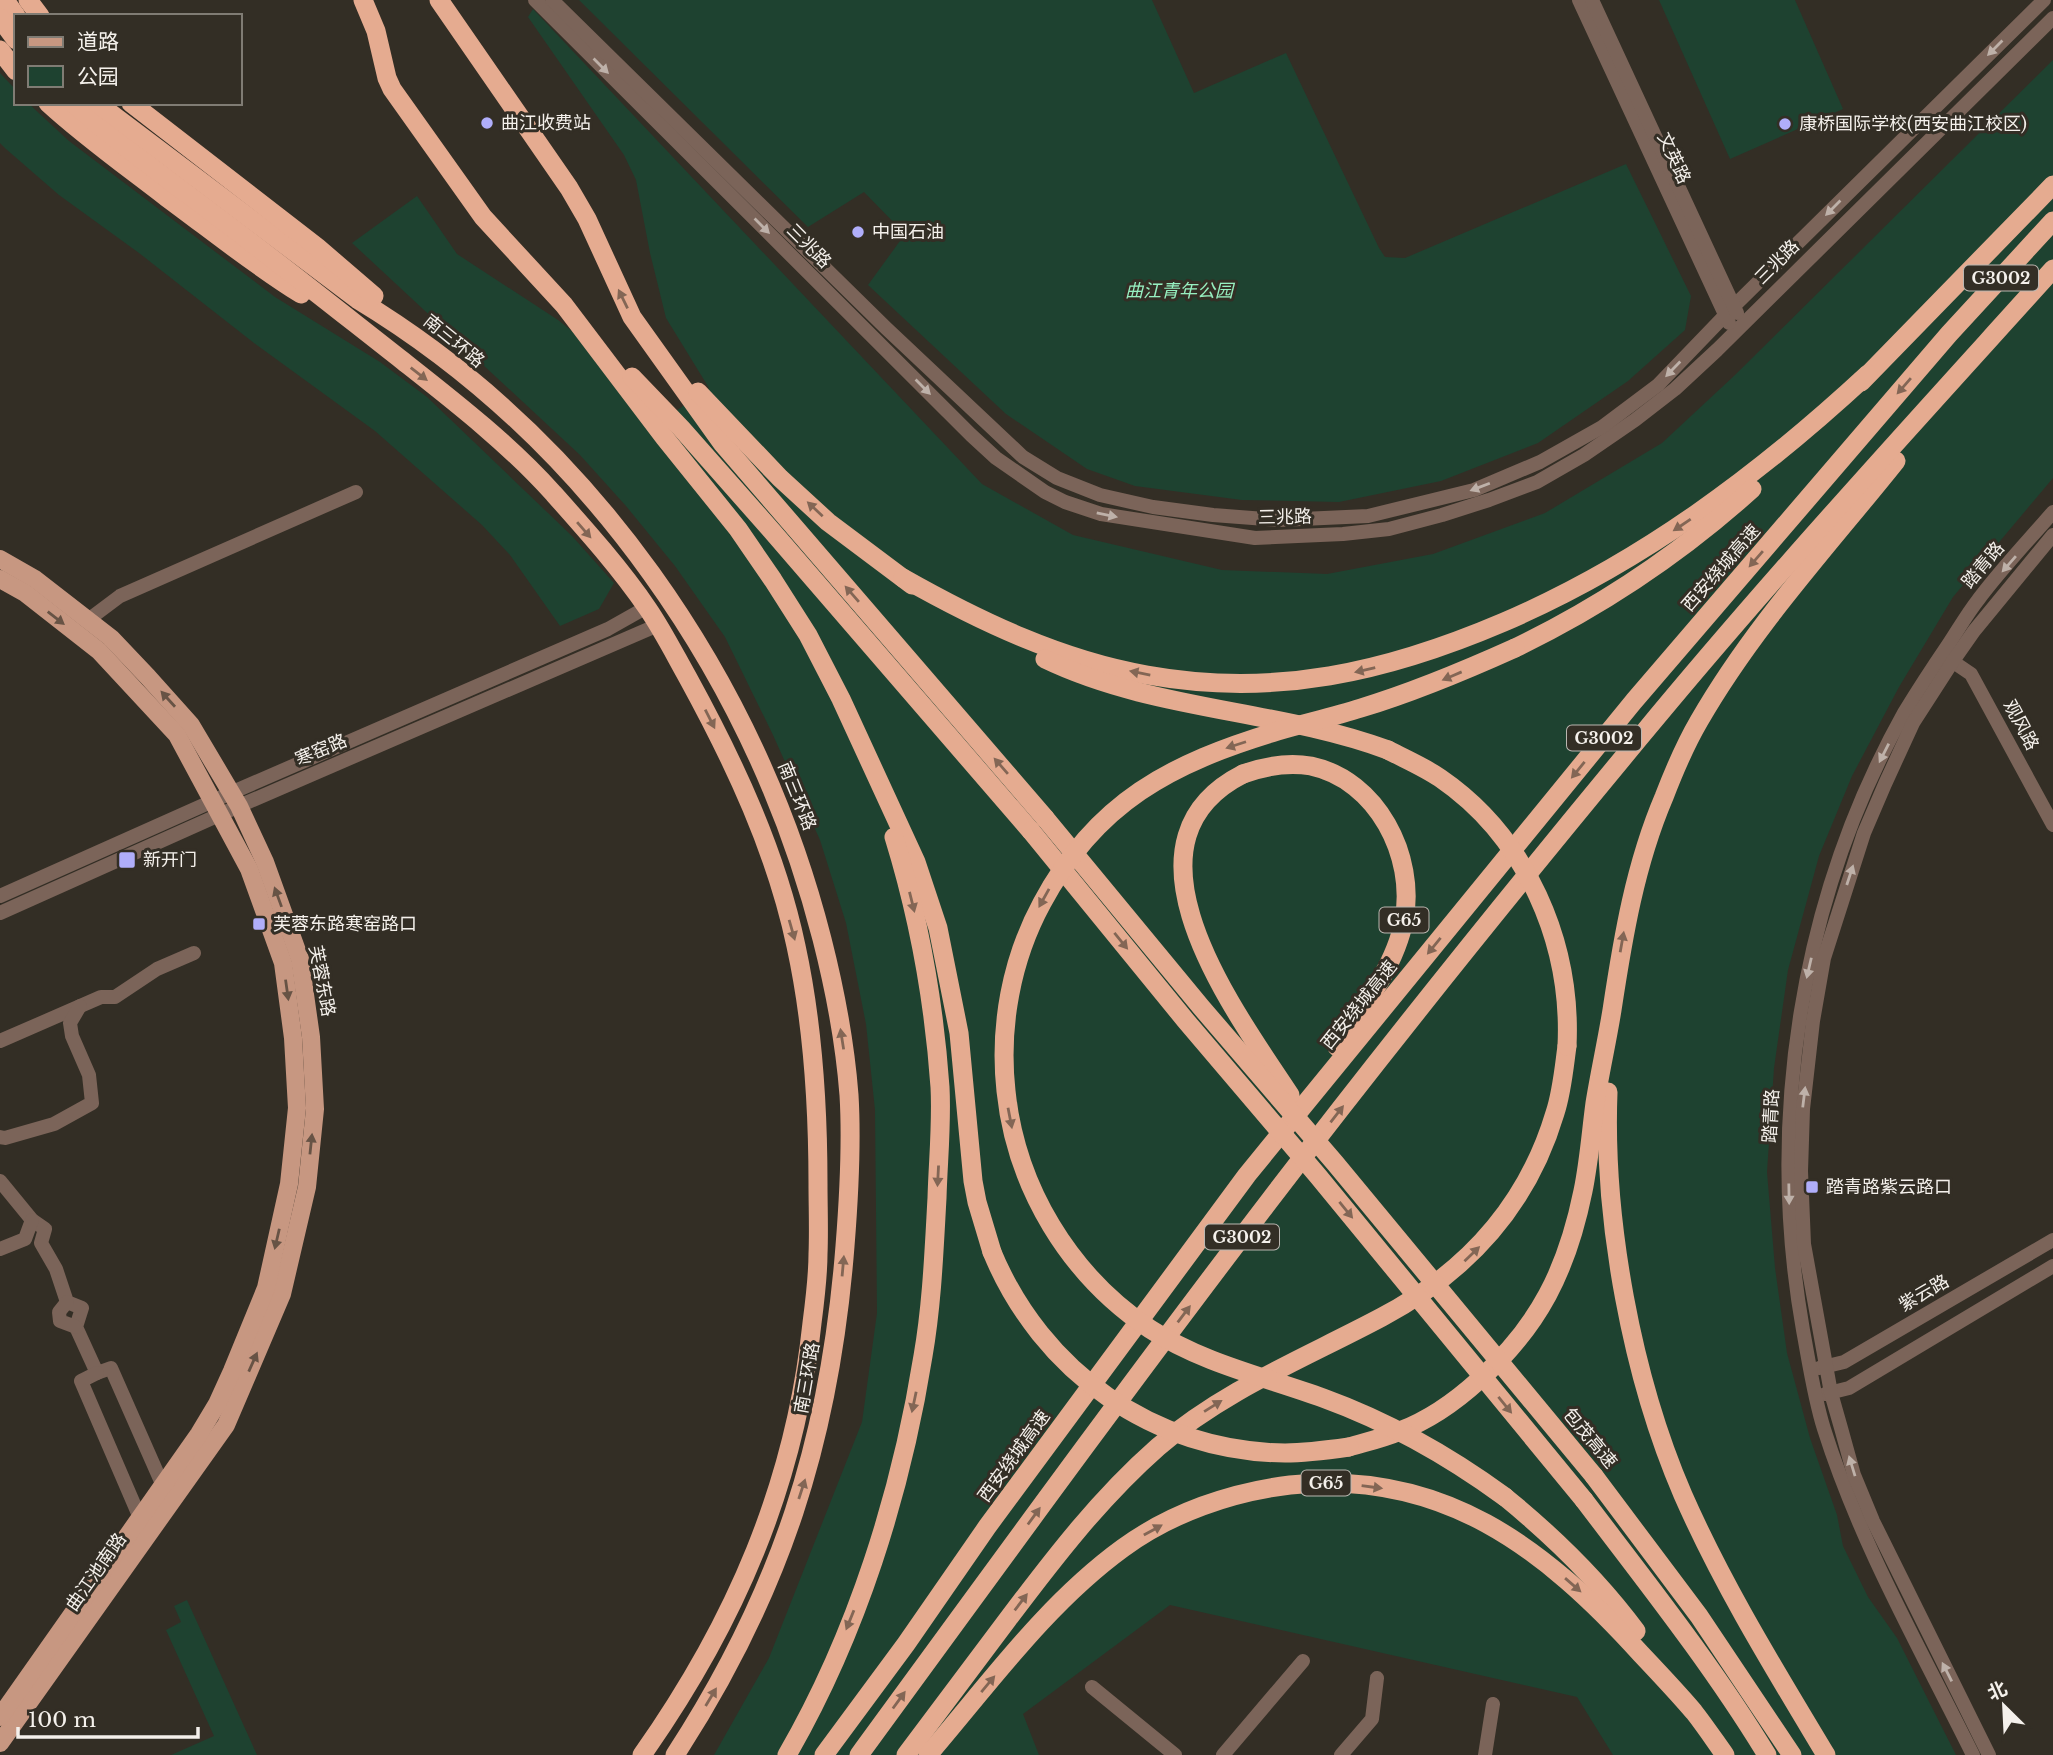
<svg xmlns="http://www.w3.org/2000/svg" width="2053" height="1755" viewBox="0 0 2053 1755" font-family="'Libre Baskerville','Noto Sans SC',serif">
	<rect width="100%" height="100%" fill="#332e25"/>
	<!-- green -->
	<g fill="#1e4230">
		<polygon points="579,0 1152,0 1194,93 1286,53 1379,248 1385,257 1405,258 1626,164 1691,296 1685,330 1628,381 1538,443 1441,481 1339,502 1242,500 1135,486 1087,469 1006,414 868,285 905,234 864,192 808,227"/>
		<polygon points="1659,0 1795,0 1843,109 1730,159"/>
		<polygon points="533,9 982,484 1073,535 1222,570 1327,574 1433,554 1545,513 1662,443 1735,375 2053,60 2053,478 1953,597 1899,687 1852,776 1819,856 1788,970 1774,1068 1767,1172 1775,1268 1787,1353 1810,1438 1837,1515 1843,1546 1868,1597 1897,1638 1956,1755 1613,1755 1577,1697 1170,1605 1023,1714 1039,1755 714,1755 769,1658 862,1422 877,1313 875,1110 866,1024 846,923 820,840 773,735 725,637 675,566 626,506 580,455 352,243 417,196 457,254 558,320 588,344 650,429 709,388 666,318 650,253 636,180 624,155 528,17"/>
		<polygon points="0,73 16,90 16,103 28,103 69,141 275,297 380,362 427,397 572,536 614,583 599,609 560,626 510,555 482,525 375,431 254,343 139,253 59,195 6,149 0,143"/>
		<polygon points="187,1600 257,1755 171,1755 214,1736 166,1630 181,1622 174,1606"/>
	</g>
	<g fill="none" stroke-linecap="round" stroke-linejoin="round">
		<!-- minor -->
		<g stroke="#7b6459" stroke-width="14">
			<polyline points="535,0 971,435 996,458 1045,492 1065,502 1101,514 1255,538 1343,534 1389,529 1442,515 1489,500 1537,482 1584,455 1635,420 1675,389 1717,350 2053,18"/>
			<polyline points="552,0 886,328 1023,457 1057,478 1100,495 1153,507 1213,515 1280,520 1368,516 1474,490 1540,462 1602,427 1658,385 1734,306 2044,0"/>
			<polyline points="1579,0 1729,323"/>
			<polyline points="1592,0 1737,313"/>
			<polyline points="88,620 120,596 356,492"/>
			<polyline points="1946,657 1971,674 2053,825"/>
			<polyline points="0,896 233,792 608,629 647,607"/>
			<polyline points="0,913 239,806 658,625"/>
			<polyline points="0,1041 101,997 115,997 157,969 194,953"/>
			<polyline points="0,1137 5,1138 54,1124 92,1103 89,1075 72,1036 70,1023 80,1006"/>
			<polyline points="0,1181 32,1220 45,1229 41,1243 56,1269 67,1302 82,1308 76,1327 97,1373 111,1368 163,1486"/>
			<polyline points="0,1249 25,1239 32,1220"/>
			<polyline points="67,1302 59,1312 60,1321 76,1327"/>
			<polyline points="1819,1368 1844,1362 2053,1240"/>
			<polyline points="97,1373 81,1381 140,1518"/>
			<polyline points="1825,1394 1849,1388 2053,1266"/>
			<polyline points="1092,1687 1175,1755"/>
			<polyline points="1223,1755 1303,1661"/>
			<polyline points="1341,1755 1372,1719 1377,1678"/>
			<polyline points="1485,1755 1493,1704"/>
			<path d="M1973,1755c-53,-107 -113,-212 -149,-326 -10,-32 -15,-67 -21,-99 -37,-209 -3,-431 101,-617 14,-23 29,-46 44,-68 10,-15 19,-31 30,-45 23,-31 50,-59 75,-88"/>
			<polyline points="1989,1755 1873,1521 1854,1475 1841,1428 1831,1393 1804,1244 1801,1171 1803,1109 1813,1021 1824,958 1864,833 1885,784 1913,723 1953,661 1974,631 2053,535"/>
		</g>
		<!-- major -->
		<g stroke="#c79781" stroke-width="18">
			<polyline points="0,559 35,579 111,638 148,677 191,725 239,806 265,862 300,959 311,1037 315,1109 307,1187 282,1294 226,1425 0,1743"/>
			<polyline points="0,579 25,593 99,651 177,735 249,869 283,963 293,1038 297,1108 289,1184 266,1288 232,1371 217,1404 199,1434 0,1717"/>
		</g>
		<!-- highway -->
		<g stroke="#e5ab90" stroke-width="19">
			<polyline points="5,0 16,16"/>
			<polyline points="28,0 40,16"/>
			<polyline points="363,0 376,31 387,78 392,89 483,217 564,305 664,437 738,529 773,580 808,635 841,699 916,862 938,928 959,1033 973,1181 977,1202 992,1252"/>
			<polyline points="439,0 569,188 587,219 632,317 722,443 1045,818"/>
			<polyline points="0,18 16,40"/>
			<polyline points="0,50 16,71"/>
			<path d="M48,103c37,34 78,63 118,94 45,33 88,68 135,97"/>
			<path d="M73,103c47,42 99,79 149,117 61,46 121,94 181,141 52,41 106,83 150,132 33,37 67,75 95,116 15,22 27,46 40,69 46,84 88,173 108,268 17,78 22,158 22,238 0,23 1,46 0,70 0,23 -3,46 -6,69 -17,162 -77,300 -170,432"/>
			<path d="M97,103l260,196c232,140 398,379 465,640 13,51 23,104 27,156 3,50 0,101 -4,151 -15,193 -64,346 -170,509"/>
			<polyline points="131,103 317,247 374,296"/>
			<polyline points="632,377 681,428 771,530 1031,831"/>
			<polyline points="1861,382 2053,185"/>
			<polyline points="698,392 780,478 828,522 912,585"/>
			<path d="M903,578c76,43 158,82 244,97 128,23 240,-3 357,-53 137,-59 255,-147 364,-248"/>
			<path d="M1515,648c85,-41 166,-95 237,-159"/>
			<path d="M1045,659c108,52 232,50 343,91"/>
			<path d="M1243,774c22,-8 44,-12 68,-8 66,14 105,90 93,154 -8,44 -42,90 -67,127"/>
			<path d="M1608,1092c-5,129 24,285 75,403 40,91 92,175 143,260"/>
			<path d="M1349,1447c17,-5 35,-9 51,-16 29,-11 56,-30 79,-51 60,-54 88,-110 104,-189 6,-29 8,-58 12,-88 5,-31 12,-62 17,-93 11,-73 23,-145 52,-213 10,-26 21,-52 35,-76 54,-94 129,-175 197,-260"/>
			<polyline points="1594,1476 1699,1616 1792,1755"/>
			<path d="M1505,1497c49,40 94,84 131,134"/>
			<path d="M1584,1500c63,83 129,166 183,255"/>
			<path d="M787,1755c70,-121 114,-262 136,-399 9,-52 11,-105 14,-158 1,-37 5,-74 3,-111 -6,-85 -21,-169 -46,-250"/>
			<polyline points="824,1755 906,1644 987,1527 1247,1175 1634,701 1949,334 2053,221"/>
			<path d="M859,1755c136,-186 271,-372 411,-555 120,-157 245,-312 371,-464 132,-160 273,-313 412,-467"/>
			<path d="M906,1755c34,-45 68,-91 102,-136 46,-61 92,-121 150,-172 66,-57 147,-89 224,-130 85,-45 145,-110 173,-204 7,-21 9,-45 12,-67"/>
			<path d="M928,1755c61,-71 118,-151 195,-207 48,-35 108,-56 167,-63 152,-16 254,62 351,169 18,19 36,38 53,58 11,14 21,29 31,43"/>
		</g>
		<!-- highway-bridge -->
		<g stroke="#e5ab90" stroke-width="19">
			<path d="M1388,750c17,9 36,17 52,28 86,59 132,164 127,268"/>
			<path d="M1243,774c-136,69 -6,240 47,321"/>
			<polyline points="1045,818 1201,1007 1335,1163 1594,1476"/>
			<polyline points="1031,831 1186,1021 1318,1176 1584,1500"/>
			<path d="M992,1252c49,119 162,200 293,201 22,0 43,-3 64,-6"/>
			<path d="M1505,1497c-56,-41 -116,-75 -182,-99 -58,-21 -121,-35 -173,-69 -81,-54 -134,-142 -144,-238 -7,-64 5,-131 36,-188 54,-101 129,-140 236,-172 27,-8 55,-14 83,-23 53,-16 103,-37 154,-60"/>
		</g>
	</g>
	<!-- one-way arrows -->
	<defs><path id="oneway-solid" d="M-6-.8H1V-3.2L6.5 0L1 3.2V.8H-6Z" transform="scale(1.75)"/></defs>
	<g fill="#beb1a9">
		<use href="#oneway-solid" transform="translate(1995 48) rotate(135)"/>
		<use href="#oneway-solid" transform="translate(601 66) rotate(45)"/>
		<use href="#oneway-solid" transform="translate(1833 208) rotate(135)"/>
		<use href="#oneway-solid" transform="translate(762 226) rotate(45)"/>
		<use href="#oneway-solid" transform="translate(1673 369) rotate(134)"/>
		<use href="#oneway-solid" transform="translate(923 387) rotate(45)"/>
		<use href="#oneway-solid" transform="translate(1480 487) rotate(159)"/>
		<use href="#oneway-solid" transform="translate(1107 515) rotate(12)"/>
		<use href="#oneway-solid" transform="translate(2009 564) rotate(131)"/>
		<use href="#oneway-solid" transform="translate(1884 753) rotate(117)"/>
		<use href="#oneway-solid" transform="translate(1850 875) rotate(-72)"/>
		<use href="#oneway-solid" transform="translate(1809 968) rotate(103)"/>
		<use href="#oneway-solid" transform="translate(1804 1097) rotate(-83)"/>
		<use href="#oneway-solid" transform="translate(1789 1194) rotate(89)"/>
		<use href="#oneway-solid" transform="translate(1852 1466) rotate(-107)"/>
		<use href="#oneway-solid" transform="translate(1947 1672) rotate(-117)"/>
	</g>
	<g fill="#836655">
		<use href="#oneway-solid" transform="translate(623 299) rotate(-116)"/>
		<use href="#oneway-solid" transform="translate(419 374) rotate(38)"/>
		<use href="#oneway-solid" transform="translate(1904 386) rotate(131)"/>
		<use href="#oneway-solid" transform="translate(815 509) rotate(-137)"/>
		<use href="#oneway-solid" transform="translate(1682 525) rotate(146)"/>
		<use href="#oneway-solid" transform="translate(584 530) rotate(49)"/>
		<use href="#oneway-solid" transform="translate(1756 559) rotate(131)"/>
		<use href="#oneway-solid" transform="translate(852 594) rotate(-131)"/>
		<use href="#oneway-solid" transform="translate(1365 670) rotate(167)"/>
		<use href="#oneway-solid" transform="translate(1140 673) rotate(-169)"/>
		<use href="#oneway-solid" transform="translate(1452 676) rotate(157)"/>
		<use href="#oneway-solid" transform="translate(710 719) rotate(63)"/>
		<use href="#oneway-solid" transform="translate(1236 745) rotate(162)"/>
		<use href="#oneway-solid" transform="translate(1001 766) rotate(-131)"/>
		<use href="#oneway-solid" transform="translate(1578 770) rotate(129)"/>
		<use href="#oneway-solid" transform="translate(1044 898) rotate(119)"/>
		<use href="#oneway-solid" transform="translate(912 902) rotate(76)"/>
		<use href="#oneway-solid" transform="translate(792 930) rotate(74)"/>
		<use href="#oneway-solid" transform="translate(1121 941) rotate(51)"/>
		<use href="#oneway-solid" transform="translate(1622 942) rotate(-80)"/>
		<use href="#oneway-solid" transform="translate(1434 946) rotate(129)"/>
		<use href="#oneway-solid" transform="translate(842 1039) rotate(-99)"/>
		<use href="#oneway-solid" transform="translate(1337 1114) rotate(-52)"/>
		<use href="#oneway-solid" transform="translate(1010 1118) rotate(79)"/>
		<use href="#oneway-solid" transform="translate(938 1176) rotate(93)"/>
		<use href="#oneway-solid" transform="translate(1346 1210) rotate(51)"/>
		<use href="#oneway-solid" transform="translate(1472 1254) rotate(-44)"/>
		<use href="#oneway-solid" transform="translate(843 1266) rotate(-85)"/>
		<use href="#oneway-solid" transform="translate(1184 1314) rotate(-53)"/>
		<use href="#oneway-solid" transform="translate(914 1402) rotate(102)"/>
		<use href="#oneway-solid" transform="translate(1505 1405) rotate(51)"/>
		<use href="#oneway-solid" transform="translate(1213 1406) rotate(-32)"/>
		<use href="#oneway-solid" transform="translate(1372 1487) rotate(8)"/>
		<use href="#oneway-solid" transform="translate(802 1489) rotate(-72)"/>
		<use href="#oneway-solid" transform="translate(1034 1516) rotate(-54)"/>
		<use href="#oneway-solid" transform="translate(1153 1530) rotate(-29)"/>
		<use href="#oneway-solid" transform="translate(1573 1585) rotate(41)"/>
		<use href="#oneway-solid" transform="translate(1021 1602) rotate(-53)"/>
		<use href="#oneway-solid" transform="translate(850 1620) rotate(112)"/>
		<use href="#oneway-solid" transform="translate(988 1684) rotate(-50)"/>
		<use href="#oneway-solid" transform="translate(711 1697) rotate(-59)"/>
		<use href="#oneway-solid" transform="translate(899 1700) rotate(-54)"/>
	</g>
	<g fill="#675345">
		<use href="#oneway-solid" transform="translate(56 618) rotate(38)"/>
		<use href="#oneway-solid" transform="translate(168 699) rotate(-132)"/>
		<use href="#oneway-solid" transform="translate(278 897) rotate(-110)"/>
		<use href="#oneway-solid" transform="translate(287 990) rotate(82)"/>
		<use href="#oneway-solid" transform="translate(311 1144) rotate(-84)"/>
		<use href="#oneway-solid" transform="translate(277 1239) rotate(103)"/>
		<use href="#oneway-solid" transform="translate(253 1362) rotate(-66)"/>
	</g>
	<!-- markers -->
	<g fill="#b0aefa" stroke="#332e25" stroke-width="2.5">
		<circle cx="487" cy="123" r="7"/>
		<circle cx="1785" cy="124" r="7"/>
		<circle cx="858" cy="232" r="7"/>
		<rect x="118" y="851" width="18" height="18" rx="3.5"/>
		<rect x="252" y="917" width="14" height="14" rx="3.5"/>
		<rect x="1805" y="1180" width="14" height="14" rx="3.5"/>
	</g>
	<g text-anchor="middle" stroke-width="6" stroke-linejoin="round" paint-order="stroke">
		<!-- shield labels -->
		<g fill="#332e25" stroke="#bab6b0" stroke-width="2">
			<rect x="1964" y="265.5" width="74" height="25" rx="5"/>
			<rect x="1567" y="725.5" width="74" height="25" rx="5"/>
			<rect x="1379.5" y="907.5" width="49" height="25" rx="5"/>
			<rect x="1205" y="1224.5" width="74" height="25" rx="5"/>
			<rect x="1301.5" y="1470.5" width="49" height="25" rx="5"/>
		</g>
		<g font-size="16" font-weight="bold" fill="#f4f0eb">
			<text x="2001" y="284">G3002</text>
			<text x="1604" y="744">G3002</text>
			<text x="1404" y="926">G65</text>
			<text x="1242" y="1243">G3002</text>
			<text x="1326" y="1489">G65</text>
		</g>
		<!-- poi labels -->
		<g font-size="18" fill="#f4f0eb" stroke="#332e25" text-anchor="start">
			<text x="501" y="129">曲江收费站</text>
			<text x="1799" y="130">康桥国际学校(西安曲江校区)</text>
			<text x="872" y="238">中国石油</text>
			<text x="143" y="866">新开门</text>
			<text x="273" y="930">芙蓉东路寒窑路口</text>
			<text x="1826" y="1193">踏青路紫云路口</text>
		</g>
		<!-- street labels -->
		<g font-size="18" fill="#f4f0eb" stroke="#332e25">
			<text transform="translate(1674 158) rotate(65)" y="6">文英路</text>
			<text transform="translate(809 246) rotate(45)" y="6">三兆路</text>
			<text transform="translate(1777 262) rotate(-45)" y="6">三兆路</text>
			<text transform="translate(454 341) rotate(39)" y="6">南三环路</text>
			<text transform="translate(1285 517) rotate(-1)" y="6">三兆路</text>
			<text transform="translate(1983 565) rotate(-50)" y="6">踏青路</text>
			<text transform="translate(1721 568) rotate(-49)" y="6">西安绕城高速</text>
			<text transform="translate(2021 725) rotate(62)" y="6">观风路</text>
			<text transform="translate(321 750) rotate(-23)" y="6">寒窑路</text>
			<text transform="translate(797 796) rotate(68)" y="6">南三环路</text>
			<text transform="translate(322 981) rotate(79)" y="6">芙蓉东路</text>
			<text transform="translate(1359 1005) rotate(-51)" y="6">西安绕城高速</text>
			<text transform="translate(1771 1116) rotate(-87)" y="6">踏青路</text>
			<text transform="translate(1924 1293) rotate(-30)" y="6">紫云路</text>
			<text transform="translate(807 1378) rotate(-80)" y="6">南三环路</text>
			<text transform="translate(1590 1438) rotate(50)" y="6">包茂高速</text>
			<text transform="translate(1014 1456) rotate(-54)" y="6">西安绕城高速</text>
			<text transform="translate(96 1572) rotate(-55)" y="6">曲江池南路</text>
		</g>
		<!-- park labels -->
		<g font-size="18" font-style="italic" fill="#96efc0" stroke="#332e25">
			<text x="1179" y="297">曲江青年公园</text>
		</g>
	</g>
	<!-- legend -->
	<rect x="14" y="14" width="228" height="91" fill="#332e25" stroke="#807c74" stroke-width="2"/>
	<rect x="28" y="37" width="35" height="10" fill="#c79781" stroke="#807c74" stroke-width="2"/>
	<text x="77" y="49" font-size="21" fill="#f4f0eb">道路</text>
	<rect x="28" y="66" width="35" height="21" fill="#1e4230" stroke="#807c74" stroke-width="2"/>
	<text x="77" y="84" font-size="21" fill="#f4f0eb">公园</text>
	<!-- north arrow -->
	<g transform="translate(2004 1706) rotate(336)" stroke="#332e25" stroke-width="5" paint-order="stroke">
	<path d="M0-5L12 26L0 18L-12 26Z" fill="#f4f0eb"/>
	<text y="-10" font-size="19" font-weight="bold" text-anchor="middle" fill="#f4f0eb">北</text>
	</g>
	<!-- scale -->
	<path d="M18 1727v10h180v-10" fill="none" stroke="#f4f0eb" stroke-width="3.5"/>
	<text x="28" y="1727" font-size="21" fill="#f4f0eb" stroke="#332e25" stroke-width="5" paint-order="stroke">100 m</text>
</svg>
